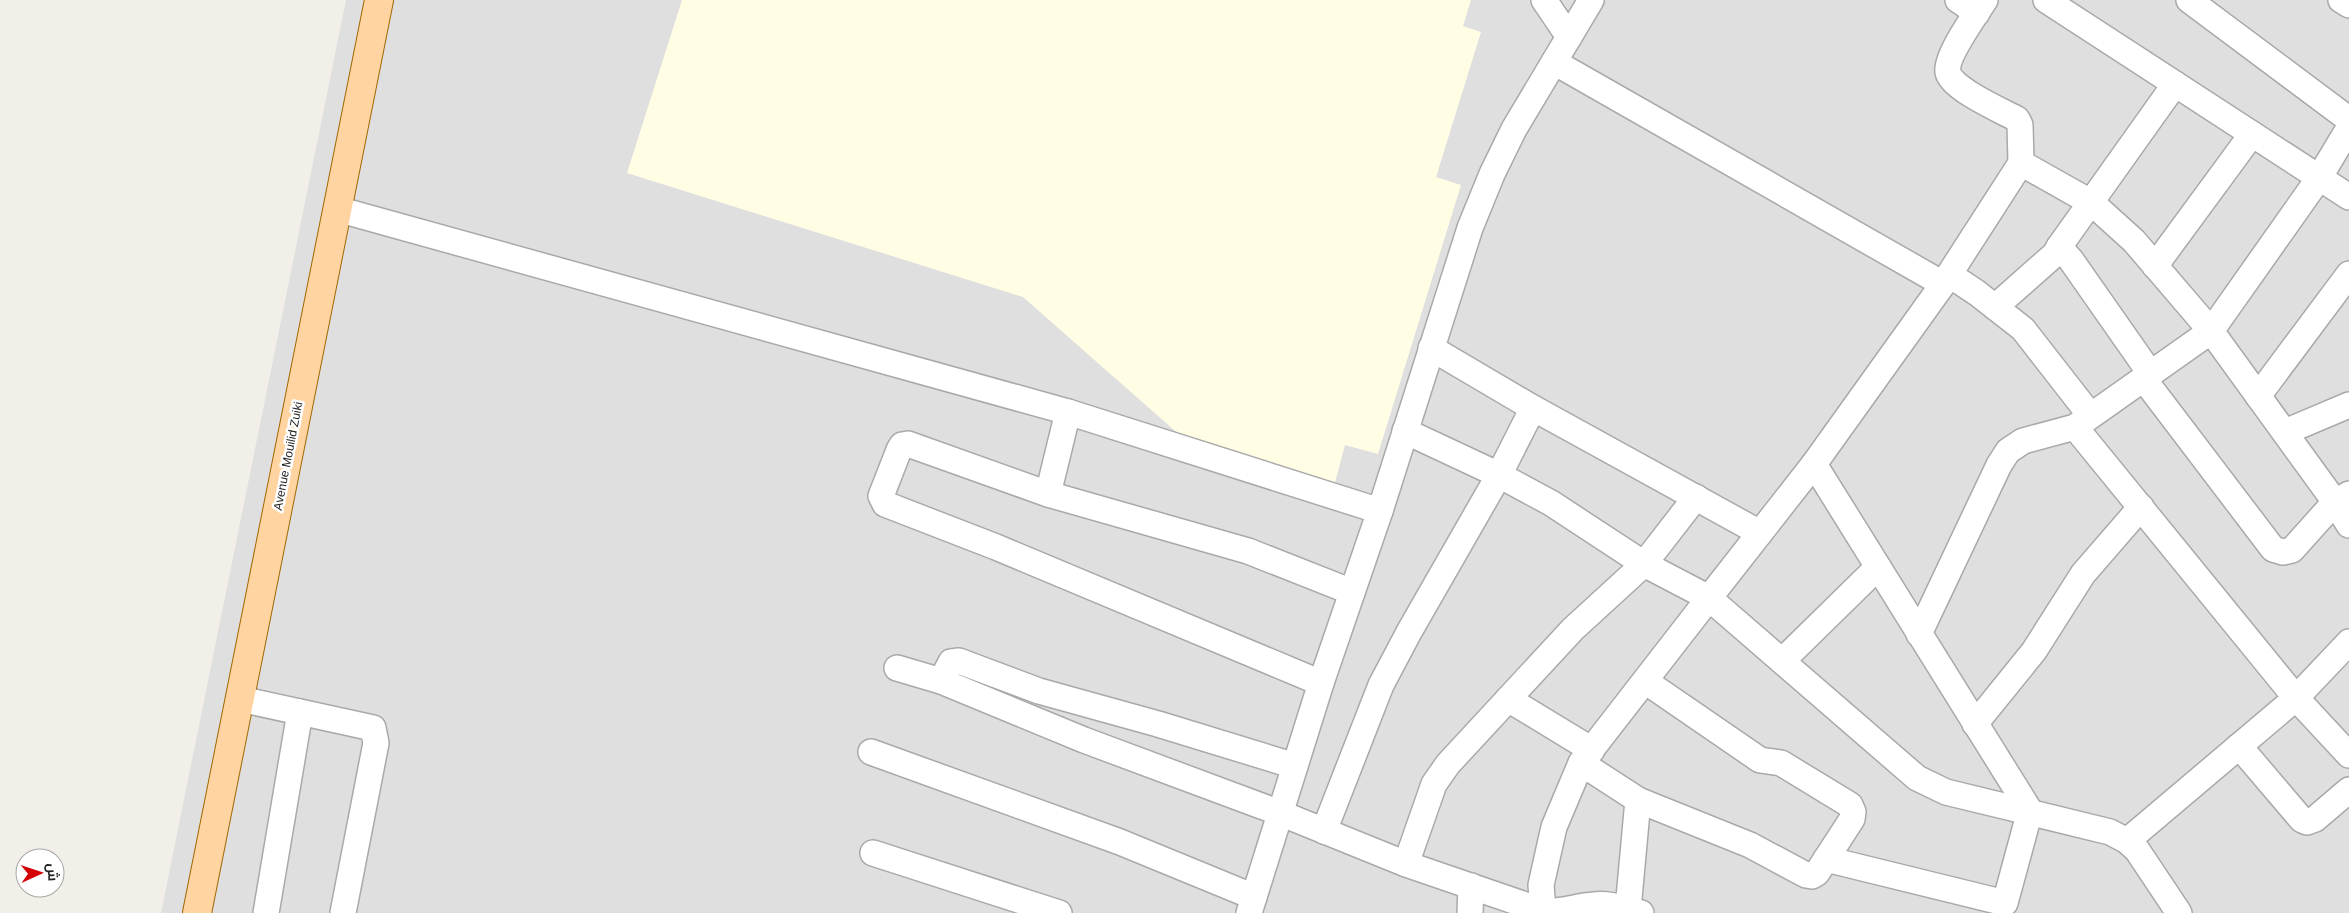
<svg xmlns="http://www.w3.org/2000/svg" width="2349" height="913" viewBox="0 0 2349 913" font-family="Arial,Cairo,sans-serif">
	<rect width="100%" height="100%" fill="#f2efe8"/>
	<!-- residential -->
	<polygon fill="#e0dfdf" points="346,0 2349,0 2349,913 161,913"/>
	<!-- education -->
	<polygon fill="#fffee5" points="682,0 1471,0 1463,26 1481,32 1436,177 1461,185 1378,454 1345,445 1334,486 1182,437 1023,297 627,173"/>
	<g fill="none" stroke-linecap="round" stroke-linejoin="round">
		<!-- minor casing -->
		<g stroke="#a9a9a9" stroke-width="28">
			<g id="minor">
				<polyline points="1544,0 1569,37"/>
				<polyline points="1958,0 1977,13"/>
				<path d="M1985,0c-9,14 -40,57 -37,72 2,16 54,39 69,47l3,6 1,38"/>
				<polyline points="2046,0 2349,197"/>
				<polyline points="2189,0 2347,118 2349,123"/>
				<polyline points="2341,0 2349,5"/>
				<polyline points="1554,62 1943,284"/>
				<polyline points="337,209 1068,412 1380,511"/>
				<polyline points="2155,266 2252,134"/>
				<polyline points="1950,275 1977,293 2023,329 2090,415"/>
				<polyline points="1995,307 2055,254 2059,247"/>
				<polyline points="1431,348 1533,408 1760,533"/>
				<polyline points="2150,373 2071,260 2059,247 2175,84"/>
				<polyline points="2143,378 2273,549 2283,552 2292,550 2335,502 2349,494"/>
				<polyline points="2258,396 2349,274"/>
				<polyline points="2075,427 2296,698 2349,755"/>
				<polyline points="1405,431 1499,475 1551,503 1644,564 1709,598 1814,464 1943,284 2021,163 2092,203 2134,241 2211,331 2335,502 2349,525"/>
				<polyline points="2285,432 2349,405"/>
				<polyline points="1814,464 2030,811 2005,903 1826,859"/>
				<polyline points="1048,494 1068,412"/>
				<polyline points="1919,634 1999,465 2008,451 2023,441 2075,427 2211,331 2319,178 2349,128"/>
				<polyline points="1782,661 1878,567"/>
				<path d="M897,668l44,13 143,59 196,73 126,51 137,47c18,2 33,-5 51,-6 16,-2 32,4 47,8"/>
				<polyline points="941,681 951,662 959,661 1039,691 1158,724 1295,766"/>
				<polyline points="1321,683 996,547 885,504 881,496 899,450 902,445 908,444 1048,494 1248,551 1352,592"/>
				<polyline points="240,699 373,728 376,743 343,913"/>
				<polyline points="1508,699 1592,750"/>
				<polyline points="1975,724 2034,651 2083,574 2141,507"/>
				<polyline points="2239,746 2302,820 2307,822 2315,819 2349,790"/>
				<polyline points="871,752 1120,842 1254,897"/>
				<polyline points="1581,763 1638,800 1750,845 1806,875 1812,876 1817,873 1852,819 1853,812 1850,805 1781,763 1760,760 1645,681"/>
				<polyline points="1324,831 1381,685 1409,632 1499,475 1533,408"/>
				<polyline points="2127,841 2296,698 2349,642"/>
				<polyline points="873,853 1059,913"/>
				<polyline points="1406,864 1434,784 1448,764 1573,629 1644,564 1696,497"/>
				<polyline points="1628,909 1638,800"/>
				<polyline points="1543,911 1541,885 1554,827 1581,763 1709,598 1917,778 1946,792 2110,832 2127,841 2137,850 2179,913"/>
				<polyline points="266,913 300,712"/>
				<polyline points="1249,913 1321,683 1380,511 1470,228 1492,174 1514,129 1591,0"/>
				<polyline points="1470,913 1471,886"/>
			</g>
		</g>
		<!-- major casing -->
		<g stroke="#a06700" stroke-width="30">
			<polyline id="major" points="197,913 379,0"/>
		</g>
		<!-- minor -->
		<use href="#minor" stroke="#fff" stroke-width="25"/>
		<!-- major -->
		<use href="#major" stroke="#ffd4a1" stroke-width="28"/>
	</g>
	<g text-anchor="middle" stroke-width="5" stroke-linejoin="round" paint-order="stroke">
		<!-- street labels -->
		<g font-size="12" fill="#222" stroke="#fff">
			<text transform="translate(288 456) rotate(-79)" y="4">Avenue Mouilid Zuiki</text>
		</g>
	</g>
	<!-- north arrow -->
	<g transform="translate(40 873) rotate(87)"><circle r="24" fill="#ffffff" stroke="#a7a7a7"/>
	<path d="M0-4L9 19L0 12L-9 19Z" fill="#d40005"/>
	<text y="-8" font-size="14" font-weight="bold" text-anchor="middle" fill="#222222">ش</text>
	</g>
</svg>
